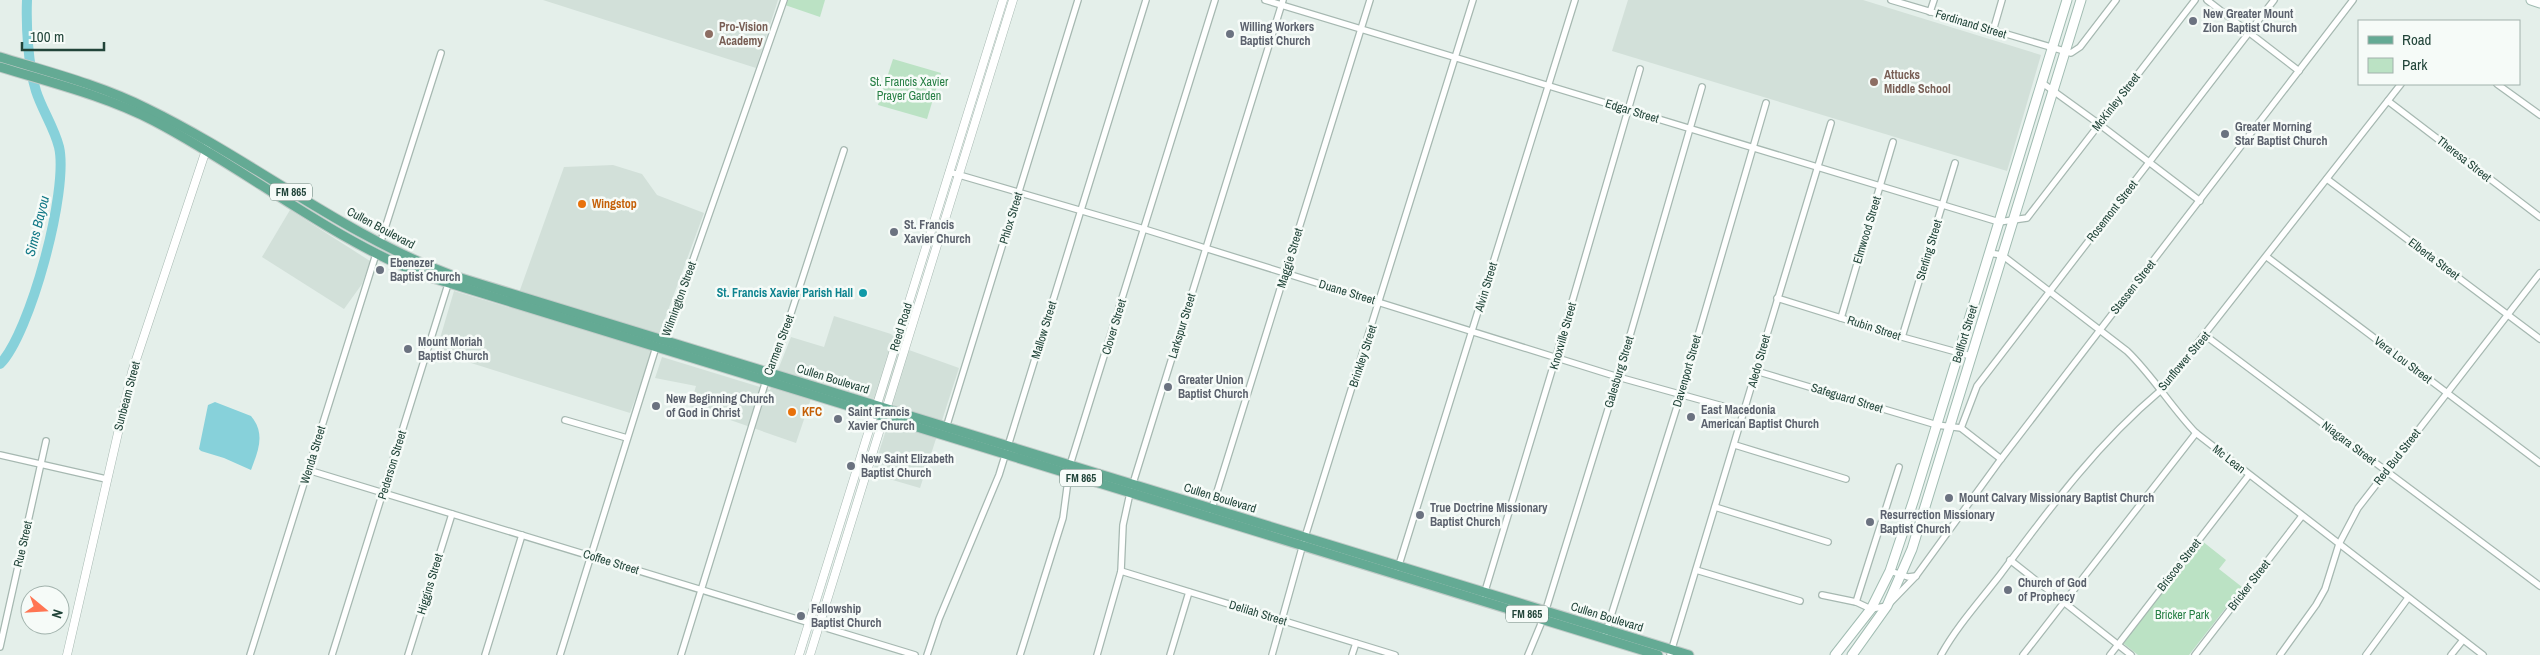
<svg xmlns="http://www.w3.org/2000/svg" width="2540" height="655" viewBox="0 0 2540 655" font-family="'Archivo Narrow',sans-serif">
	<rect width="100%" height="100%" fill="#e4efea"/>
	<!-- built -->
	<g fill="#d2e0d9">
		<polygon points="543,0 778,0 756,68"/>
		<polygon points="1628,0 1863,0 2041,55 2007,171 1612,51"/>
		<polygon points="613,165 642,174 657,195 704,213 630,413 436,352 454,291 511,308 520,290 564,167"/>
		<polygon points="290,210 370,261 362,284 344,309 262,257"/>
		<polygon points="834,316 891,334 909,350 959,368 920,488 872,474 894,405 817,381 796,443 690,406 696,386 655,378 662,357 770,390 791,337 824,347"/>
	</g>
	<!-- green -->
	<g fill="#bbe2c4">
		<polygon points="786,0 825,0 820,17 785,5"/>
		<polygon points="893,59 941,73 927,119 878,105"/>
		<polygon points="2202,541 2226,560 2219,569 2242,587 2189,655 2138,655 2123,643"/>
	</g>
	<!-- water -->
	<path fill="#87d1da" d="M215,402l36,14c15,18 7,35 0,54l-27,-12 -23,-7 -2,-2 9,-44z"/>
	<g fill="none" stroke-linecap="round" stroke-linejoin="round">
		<!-- river -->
		<path stroke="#87d1da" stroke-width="10" d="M0,364c30,-30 69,-174 59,-217 -5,-20 -17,-37 -23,-56 -8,-26 -10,-65 -9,-91"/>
		<!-- minor casing -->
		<g stroke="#a6b8b1" stroke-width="8">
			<g id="minor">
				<polyline points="1265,0 1999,222 2027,218 2195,0"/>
				<polyline points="1891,0 2071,53 2080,47 2116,0"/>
				<polyline points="2207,0 2299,71"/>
				<polyline points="1930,12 1934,0"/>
				<polyline points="1993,31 2002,0"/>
				<polyline points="2041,82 2099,124 2200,201"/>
				<polyline points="2497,84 2540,115"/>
				<polyline points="2388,101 2540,217"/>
				<polyline points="949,172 1144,229 1618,377 1744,412"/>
				<polyline points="2327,179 2540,339"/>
				<polyline points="380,244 441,53"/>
				<path d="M1989,253l13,2 125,96c26,25 44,56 69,82l287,222"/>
				<polyline points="2267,257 2540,463"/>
				<polyline points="1777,298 1902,337 1971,356"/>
				<polyline points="1841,318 1893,142"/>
				<polyline points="2206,336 2540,586"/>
				<polyline points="1902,337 1955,163"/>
				<polyline points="1756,371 1937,425 1961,428 2001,459"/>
				<polyline points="565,420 627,438"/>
				<polyline points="946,428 1078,0"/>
				<polyline points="1961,428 1977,386 2274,0"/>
				<polyline points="1735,445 1846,479"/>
				<polyline points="0,455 106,479"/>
				<polyline points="308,470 915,655"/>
				<polyline points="1715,507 1828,542"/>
				<polyline points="1211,511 1370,0"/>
				<polyline points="2010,560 2131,655"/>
				<polyline points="1398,568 1575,0"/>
				<polyline points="1696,570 1800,601"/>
				<polyline points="1121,571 1395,655"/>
				<polyline points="1890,571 1908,577 1916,576"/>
				<polyline points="1822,595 1856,602 1871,609 1887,606 1916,576 2001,459 2353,0"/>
				<polyline points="1482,601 1556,357 1640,69"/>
				<polyline points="1856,602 1899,467"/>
				<polyline points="1604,638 1681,394 1766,103"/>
				<polyline points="0,647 46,441"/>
				<polyline points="250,655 376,254"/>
				<polyline points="332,655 449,281"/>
				<polyline points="408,655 452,514"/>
				<polyline points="485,655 522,535"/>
				<polyline points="560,655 656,347 665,340 784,0"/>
				<polyline points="681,655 772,361 783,338 844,150"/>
				<polyline points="927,655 939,619 999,475 1146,0"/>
				<polyline points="1020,655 1063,518 1070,465 1215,0"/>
				<polyline points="1097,655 1121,571 1123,525 1130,493 1283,0"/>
				<polyline points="1170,655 1189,592"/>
				<polyline points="1272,655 1305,537 1473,0"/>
				<polyline points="1352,655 1356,643"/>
				<polyline points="1528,655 1543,619 1618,377 1702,87"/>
				<polyline points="1670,655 1831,123"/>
				<path d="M1941,655c16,-29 39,-54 59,-80 50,-67 97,-131 160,-184l241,-307"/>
				<polyline points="2023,655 2196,433"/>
				<polyline points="2110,655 2249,475"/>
				<polyline points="2195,655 2302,516"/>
				<polyline points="2280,655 2316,605 2325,589 2339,544 2358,508 2540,273"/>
				<polyline points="2366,655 2408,598"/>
				<polyline points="2451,655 2463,640"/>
			</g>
		</g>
		<!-- tertiary casing -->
		<g stroke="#a6b8b1" stroke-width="9">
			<g id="tertiary">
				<polyline points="67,655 132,372 207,147"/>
				<polyline points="799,655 1003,0"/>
				<polyline points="810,655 1013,0"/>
			</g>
		</g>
		<!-- secondary casing -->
		<g stroke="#a1bcb2" stroke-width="11">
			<g id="secondary">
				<polyline points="2531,0 2540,3"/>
				<polyline points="1835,655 1871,609 1890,571 1914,499 2067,0"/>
				<polyline points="1852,655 1887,606 1912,549 2081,0"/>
			</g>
		</g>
		<!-- primary casing -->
		<g stroke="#c1cbc8" stroke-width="11">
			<g id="primary">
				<path d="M0,57c49,15 100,28 146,51 105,51 196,126 305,167l1238,380"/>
				<path d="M0,67c52,16 106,29 154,54 92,48 175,117 272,155l1232,379"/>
			</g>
		</g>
		<!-- minor -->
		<use href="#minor" stroke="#fff" stroke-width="5.5"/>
		<!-- tertiary -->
		<use href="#tertiary" stroke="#fff" stroke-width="8"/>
		<!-- secondary -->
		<use href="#secondary" stroke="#fff" stroke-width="9"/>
		<!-- primary -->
		<use href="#primary" stroke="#64aa94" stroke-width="9"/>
	</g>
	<!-- markers -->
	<g fill="#6b7280" stroke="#f6fbf8" stroke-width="2">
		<circle cx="2193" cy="21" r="5"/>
		<circle cx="1230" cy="34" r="5"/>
		<circle cx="2225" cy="134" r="5"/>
		<circle cx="894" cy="232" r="5"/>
		<circle cx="380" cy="270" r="5"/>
		<circle cx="408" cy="349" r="5"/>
		<circle cx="1168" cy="387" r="5"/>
		<circle cx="656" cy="406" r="5"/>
		<circle cx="1691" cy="417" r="5"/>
		<circle cx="838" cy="419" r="5"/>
		<circle cx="851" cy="466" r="5"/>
		<circle cx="1949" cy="498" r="5"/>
		<circle cx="1420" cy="515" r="5"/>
		<circle cx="1870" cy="522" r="5"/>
		<circle cx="2008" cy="590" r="5"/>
		<circle cx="801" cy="616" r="5"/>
	</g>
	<g fill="#8d6e63" stroke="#f6fbf8" stroke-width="2">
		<circle cx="709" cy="34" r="5"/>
		<circle cx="1874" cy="82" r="5"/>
	</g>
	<g fill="#e8710a" stroke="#f6fbf8" stroke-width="2">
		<circle cx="582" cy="204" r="5"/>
		<circle cx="792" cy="412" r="5"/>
	</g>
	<circle fill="#0f9aa8" stroke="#f6fbf8" stroke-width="2" cx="863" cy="293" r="5"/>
	<g text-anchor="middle" stroke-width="5" stroke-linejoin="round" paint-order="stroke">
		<!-- shield labels -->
		<g fill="#f6fbf8" stroke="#617b72" stroke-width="1">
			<rect x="270" y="183.5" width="42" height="17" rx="4"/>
			<rect x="1060" y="469.5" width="42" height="17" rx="4"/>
			<rect x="1506" y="605.5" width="42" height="17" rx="4"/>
		</g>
		<g font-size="11" font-weight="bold" fill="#214439">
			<text x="291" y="196">FM 865</text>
			<text x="1081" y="482">FM 865</text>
			<text x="1527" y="618">FM 865</text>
		</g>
		<!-- worship labels -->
		<g font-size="12" font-weight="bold" fill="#5b616d" stroke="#f6fbf8" text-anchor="start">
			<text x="2203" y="18">New Greater Mount<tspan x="2203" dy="14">Zion Baptist Church</tspan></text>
			<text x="1240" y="31">Willing Workers<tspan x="1240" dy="14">Baptist Church</tspan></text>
			<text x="2235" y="131">Greater Morning<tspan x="2235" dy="14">Star Baptist Church</tspan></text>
			<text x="904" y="229">St. Francis<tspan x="904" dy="14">Xavier Church</tspan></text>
			<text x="390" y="267">Ebenezer<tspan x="390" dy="14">Baptist Church</tspan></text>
			<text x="418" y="346">Mount Moriah<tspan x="418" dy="14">Baptist Church</tspan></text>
			<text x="1178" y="384">Greater Union<tspan x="1178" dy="14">Baptist Church</tspan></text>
			<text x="666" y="403">New Beginning Church<tspan x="666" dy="14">of God in Christ</tspan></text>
			<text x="1701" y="414">East Macedonia<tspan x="1701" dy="14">American Baptist Church</tspan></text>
			<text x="848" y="416">Saint Francis<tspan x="848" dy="14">Xavier Church</tspan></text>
			<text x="861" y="463">New Saint Elizabeth<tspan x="861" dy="14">Baptist Church</tspan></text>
			<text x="1959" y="502">Mount Calvary Missionary Baptist Church</text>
			<text x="1430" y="512">True Doctrine Missionary<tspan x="1430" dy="14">Baptist Church</tspan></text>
			<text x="1880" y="519">Resurrection Missionary<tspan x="1880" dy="14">Baptist Church</tspan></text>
			<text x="2018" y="587">Church of God<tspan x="2018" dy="14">of Prophecy</tspan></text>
			<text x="811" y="613">Fellowship<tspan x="811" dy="14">Baptist Church</tspan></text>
		</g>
		<!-- street labels -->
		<g font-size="12" fill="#214439" stroke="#f6fbf8">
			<text transform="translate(1971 24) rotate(17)" y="4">Ferdinand Street</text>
			<text transform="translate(2116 102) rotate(-52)" y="4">McKinley Street</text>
			<text transform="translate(1632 111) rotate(17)" y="4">Edgar Street</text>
			<text transform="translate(2464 159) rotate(38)" y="4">Theresa Street</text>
			<text transform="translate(2112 211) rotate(-52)" y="4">Rosemont Street</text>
			<text transform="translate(1011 218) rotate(-73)" y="4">Phlox Street</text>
			<text transform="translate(381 228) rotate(28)" y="4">Cullen Boulevard</text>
			<text transform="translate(1867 230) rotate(-73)" y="4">Elmwood Street</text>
			<text transform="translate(1929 250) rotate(-73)" y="4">Sterling Street</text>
			<text transform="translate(1290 258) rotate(-73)" y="4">Maggie Street</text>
			<text transform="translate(2434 259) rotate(37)" y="4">Elberta Street</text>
			<text transform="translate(1486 287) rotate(-73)" y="4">Alvin Street</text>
			<text transform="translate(2133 287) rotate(-52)" y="4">Stassen Street</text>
			<text transform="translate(1347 292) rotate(17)" y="4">Duane Street</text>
			<text transform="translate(679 299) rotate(-70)" y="4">Wilmington Street</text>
			<text transform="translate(1182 326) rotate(-73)" y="4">Larkspur Street</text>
			<text transform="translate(901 327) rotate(-73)" y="4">Reed Road</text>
			<text transform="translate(1114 327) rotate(-73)" y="4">Clover Street</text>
			<text transform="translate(1874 328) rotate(18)" y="4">Rubin Street</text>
			<text transform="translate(1044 330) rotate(-73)" y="4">Mallow Street</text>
			<text transform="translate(1965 334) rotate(-73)" y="4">Bellfort Street</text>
			<text transform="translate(1563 336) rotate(-74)" y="4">Knoxville Street</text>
			<text transform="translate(779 345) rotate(-69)" y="4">Carmen Street</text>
			<text transform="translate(1363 356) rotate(-72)" y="4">Brinkley Street</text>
			<text transform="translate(2403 360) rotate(37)" y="4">Vera Lou Street</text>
			<text transform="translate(1759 361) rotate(-74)" y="4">Aledo Street</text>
			<text transform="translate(2184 361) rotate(-50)" y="4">Sunflower Street</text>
			<text transform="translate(1687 371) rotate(-74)" y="4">Davenport Street</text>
			<text transform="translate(1619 372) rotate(-73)" y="4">Galesburg Street</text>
			<text transform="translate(833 379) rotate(17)" y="4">Cullen Boulevard</text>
			<text transform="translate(127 396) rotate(-75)" y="4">Sunbeam Street</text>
			<text transform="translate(1847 398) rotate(17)" y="4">Safeguard Street</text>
			<text transform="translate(2349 443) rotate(37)" y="4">Niagara Street</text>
			<text transform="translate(313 455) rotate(-73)" y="4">Wenda Street</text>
			<text transform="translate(2397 457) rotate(-52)" y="4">Red Bud Street</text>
			<text transform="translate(2229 459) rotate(38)" y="4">Mc Lean</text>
			<text transform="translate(392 465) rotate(-73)" y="4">Pederson Street</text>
			<text transform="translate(1220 498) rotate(17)" y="4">Cullen Boulevard</text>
			<text transform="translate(23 544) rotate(-77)" y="4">Rue Street</text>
			<text transform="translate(611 562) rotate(17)" y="4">Coffee Street</text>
			<text transform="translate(2179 565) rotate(-52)" y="4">Briscoe Street</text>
			<text transform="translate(430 584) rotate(-73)" y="4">Higgins Street</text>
			<text transform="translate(2249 585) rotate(-52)" y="4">Bricker Street</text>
			<text transform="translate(1258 613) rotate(17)" y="4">Delilah Street</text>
			<text transform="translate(1607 617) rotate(17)" y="4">Cullen Boulevard</text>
		</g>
		<!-- education labels -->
		<g font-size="12" font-weight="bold" fill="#785e54" stroke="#f6fbf8" text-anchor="start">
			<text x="719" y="31">Pro-Vision<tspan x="719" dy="14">Academy</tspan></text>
			<text x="1884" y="79">Attucks<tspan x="1884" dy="14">Middle School</tspan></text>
		</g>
		<!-- park labels -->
		<g font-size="12" fill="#267f44" stroke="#f6fbf8">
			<text x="909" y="86">St. Francis Xavier<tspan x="909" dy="14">Prayer Garden</tspan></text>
			<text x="2182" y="619">Bricker Park</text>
		</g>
		<!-- food labels -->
		<g font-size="12" font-weight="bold" fill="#c56008" stroke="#f6fbf8" text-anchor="start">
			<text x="592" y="208">Wingstop</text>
			<text x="802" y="416">KFC</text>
		</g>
		<!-- culture labels -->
		<g font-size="12" font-weight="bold" fill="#0d838f" stroke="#f6fbf8" text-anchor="end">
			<text x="853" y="297">St. Francis Xavier Parish Hall</text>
		</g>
		<!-- water labels -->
		<g font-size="14" font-style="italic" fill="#137987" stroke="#f6fbf8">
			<text transform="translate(37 226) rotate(-76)" y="5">Sims Bayou</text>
		</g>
	</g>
	<!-- legend -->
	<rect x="2358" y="20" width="162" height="65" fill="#f6fbf8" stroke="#a1b2ac"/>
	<rect x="2368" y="36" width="25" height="8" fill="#64aa94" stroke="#a1b2ac"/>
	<text x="2402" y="45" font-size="15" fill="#214439">Road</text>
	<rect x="2368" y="58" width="25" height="15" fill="#bbe2c4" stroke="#a1b2ac"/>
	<text x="2402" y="70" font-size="15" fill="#214439">Park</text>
	<!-- north arrow -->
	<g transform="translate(45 610) rotate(108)"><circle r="24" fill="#f6fbf8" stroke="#a1b2ac"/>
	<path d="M0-4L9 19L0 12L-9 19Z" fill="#ff7553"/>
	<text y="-8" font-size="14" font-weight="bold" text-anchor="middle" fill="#214439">N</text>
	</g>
	<!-- scale -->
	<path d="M22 42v8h82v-8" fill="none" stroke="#214439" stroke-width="2.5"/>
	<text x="30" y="42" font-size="15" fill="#214439" stroke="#f6fbf8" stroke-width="4" paint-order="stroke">100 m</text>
</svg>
